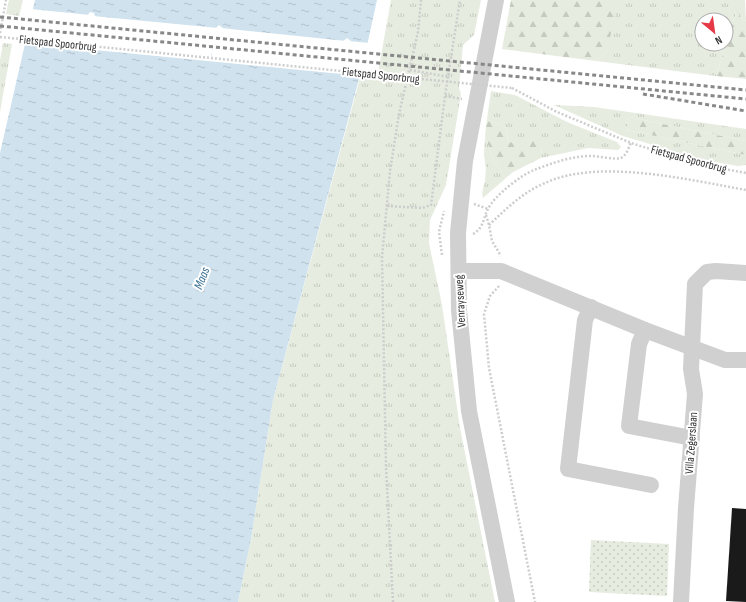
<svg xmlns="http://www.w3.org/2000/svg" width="746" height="602" viewBox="0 0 746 602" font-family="'Sofia Sans Condensed',sans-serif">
	<defs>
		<pattern id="grass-tufts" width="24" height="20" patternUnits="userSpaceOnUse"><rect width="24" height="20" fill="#e6ecdf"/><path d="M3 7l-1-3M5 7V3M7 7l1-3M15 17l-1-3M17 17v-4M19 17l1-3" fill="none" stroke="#c6cbc0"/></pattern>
		<pattern id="forest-firs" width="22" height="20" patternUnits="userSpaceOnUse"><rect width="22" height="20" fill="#e6ecdf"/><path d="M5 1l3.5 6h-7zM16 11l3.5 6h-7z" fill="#c6cbc0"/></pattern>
		<pattern id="garden-dots" width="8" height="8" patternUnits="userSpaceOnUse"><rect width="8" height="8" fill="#e6ecdf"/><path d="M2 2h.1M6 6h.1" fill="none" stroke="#c6cbc0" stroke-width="1.8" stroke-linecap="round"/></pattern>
		<pattern id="water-ripples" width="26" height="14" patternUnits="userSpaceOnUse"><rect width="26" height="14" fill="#cfe2ee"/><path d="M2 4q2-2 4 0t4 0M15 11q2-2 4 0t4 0" fill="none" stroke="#b2c2cd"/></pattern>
	</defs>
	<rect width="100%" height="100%" fill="#fff"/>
	<!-- grass -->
	<g fill="url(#grass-tufts)" fill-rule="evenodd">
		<polygon points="9,0 23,0 19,16 6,14"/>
		<polygon points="391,0 481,0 474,35 463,45 459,88 461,94 446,185 430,220 429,243 442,305 460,428 495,602 238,602 251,539 273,400 360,78 377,78"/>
		<path d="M614,0h131l1,21 -10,-8 -20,63 -120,-15 11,-10 3,-46zM702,20h24v24h-24z"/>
		<polygon points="3,43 12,44 0,112 0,60"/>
		<polygon points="491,91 515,95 567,122 617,142 621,147 618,150 588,148 541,158 542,146 508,142 506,128 487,119"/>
		<polygon points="554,105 594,107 746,129 746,141 629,117 626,130 746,155 746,165 738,166 703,160 623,136"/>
		<polygon points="485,136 494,161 506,178 483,198 482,193 485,181 486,168 484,155"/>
	</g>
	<!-- forest -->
	<g fill="url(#forest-firs)">
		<polygon points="511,0 614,0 610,5 615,15 607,51 596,61 502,49"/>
		<polygon points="736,13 746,21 746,79 716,76"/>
		<polygon points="629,117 746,141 746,155 626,130"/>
		<polygon points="487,119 506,128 508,142 518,143 529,137 542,146 541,158 513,172 506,178 494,161 485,136"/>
	</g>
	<!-- garden -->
	<polygon fill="url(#garden-dots)" points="591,540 669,544 667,596 589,592"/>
	<!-- water -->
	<path fill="url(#water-ripples)" fill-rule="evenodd" d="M35,0h342l-14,64 -90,336 -22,139 -13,63h-238v-449zM90,12l4,1 2,6 -8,28 -6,-1 4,-29zM219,25l5,4 -8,30 -5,1 4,-31zM347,38l4,3 -7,31 -6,-1 4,-29z"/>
	<!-- pier -->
	<polygon fill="#fff" points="31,9 90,15 84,43 84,45 86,46 88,44 94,20 93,16 218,28 217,30 211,56 213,58 215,57 221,34 221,28 346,41 344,43 339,69 340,70 343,71 344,70 349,43 348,41 370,43 362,76 23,43"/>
	<!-- building -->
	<polygon fill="#1a1a1a" points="732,508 746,509 746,602 726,601"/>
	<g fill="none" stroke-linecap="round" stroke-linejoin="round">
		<!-- path -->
		<g stroke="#cdcdcd" stroke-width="2.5" stroke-dasharray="2 2" stroke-linecap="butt">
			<polyline points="0,33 6,0"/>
			<polyline points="410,70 449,77"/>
			<polyline points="512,88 557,112 631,143 698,164 746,173"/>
			<polyline points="445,96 462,99"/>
			<polyline points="474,204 488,209"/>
			<polyline points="387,206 422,208 431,205 445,96 460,0"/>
			<polyline points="486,215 489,225 492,241 501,256"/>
			<path d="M489,225c17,-16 34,-33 56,-42 53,-25 145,-3 201,7"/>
			<path d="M473,234c11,-6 10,-16 15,-25 6,-13 33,-34 46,-39 18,-7 38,-14 57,-14 7,0 24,4 30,2 6,-3 7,-10 10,-15"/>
			<polyline points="442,255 439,232 444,211"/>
			<polyline points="499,286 490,296 484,314 489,368 535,602"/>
			<polyline points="393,602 386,467 382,257 390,171 399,114 418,32 421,0"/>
		</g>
		<!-- minor -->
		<g stroke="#d0d0d0" stroke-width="16">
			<polyline points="496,0 465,161 458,233 459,310 469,411 507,602"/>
			<polyline points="459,271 501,271 645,330 725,360 746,360"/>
			<polyline points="591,307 585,320 568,469 651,485"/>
			<polyline points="645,330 639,344 629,426 692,438"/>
			<polyline points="681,602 686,508 695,394 691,369 695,284 707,272 716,271 746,273"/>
		</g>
		<!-- rail -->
		<g stroke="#888" stroke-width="3" stroke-dasharray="4 3" stroke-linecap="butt">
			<polyline points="0,17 746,90"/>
			<polyline points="0,26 746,99"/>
			<polyline points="643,94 746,111"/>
		</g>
		<!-- path-bridge -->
		<polyline stroke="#cdcdcd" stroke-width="2.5" stroke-dasharray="2 2" stroke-linecap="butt" points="0,37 512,88"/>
	</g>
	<g text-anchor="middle" stroke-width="4" stroke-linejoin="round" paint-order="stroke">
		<!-- street labels -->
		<g font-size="12" fill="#333" stroke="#fff">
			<text transform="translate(58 43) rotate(6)" y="4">Fietspad Spoorbrug</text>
			<text transform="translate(381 75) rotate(6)" y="4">Fietspad Spoorbrug</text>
			<text transform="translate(689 159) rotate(15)" y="4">Fietspad Spoorbrug</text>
			<text transform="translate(460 301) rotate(-93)" y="4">Venrayseweg</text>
			<text transform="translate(691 443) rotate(-86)" y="4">Villa Zegerslaan</text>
		</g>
		<!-- water labels -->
		<g font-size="13" font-style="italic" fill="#3f7597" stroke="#fff">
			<text transform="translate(201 278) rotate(-69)" y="5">Maas</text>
		</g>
	</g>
	<!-- north arrow -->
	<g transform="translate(714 32) rotate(151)"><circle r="19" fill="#ffffff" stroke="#adadad"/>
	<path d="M0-3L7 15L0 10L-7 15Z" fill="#e63946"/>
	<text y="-6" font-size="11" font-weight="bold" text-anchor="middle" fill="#333333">N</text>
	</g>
</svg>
